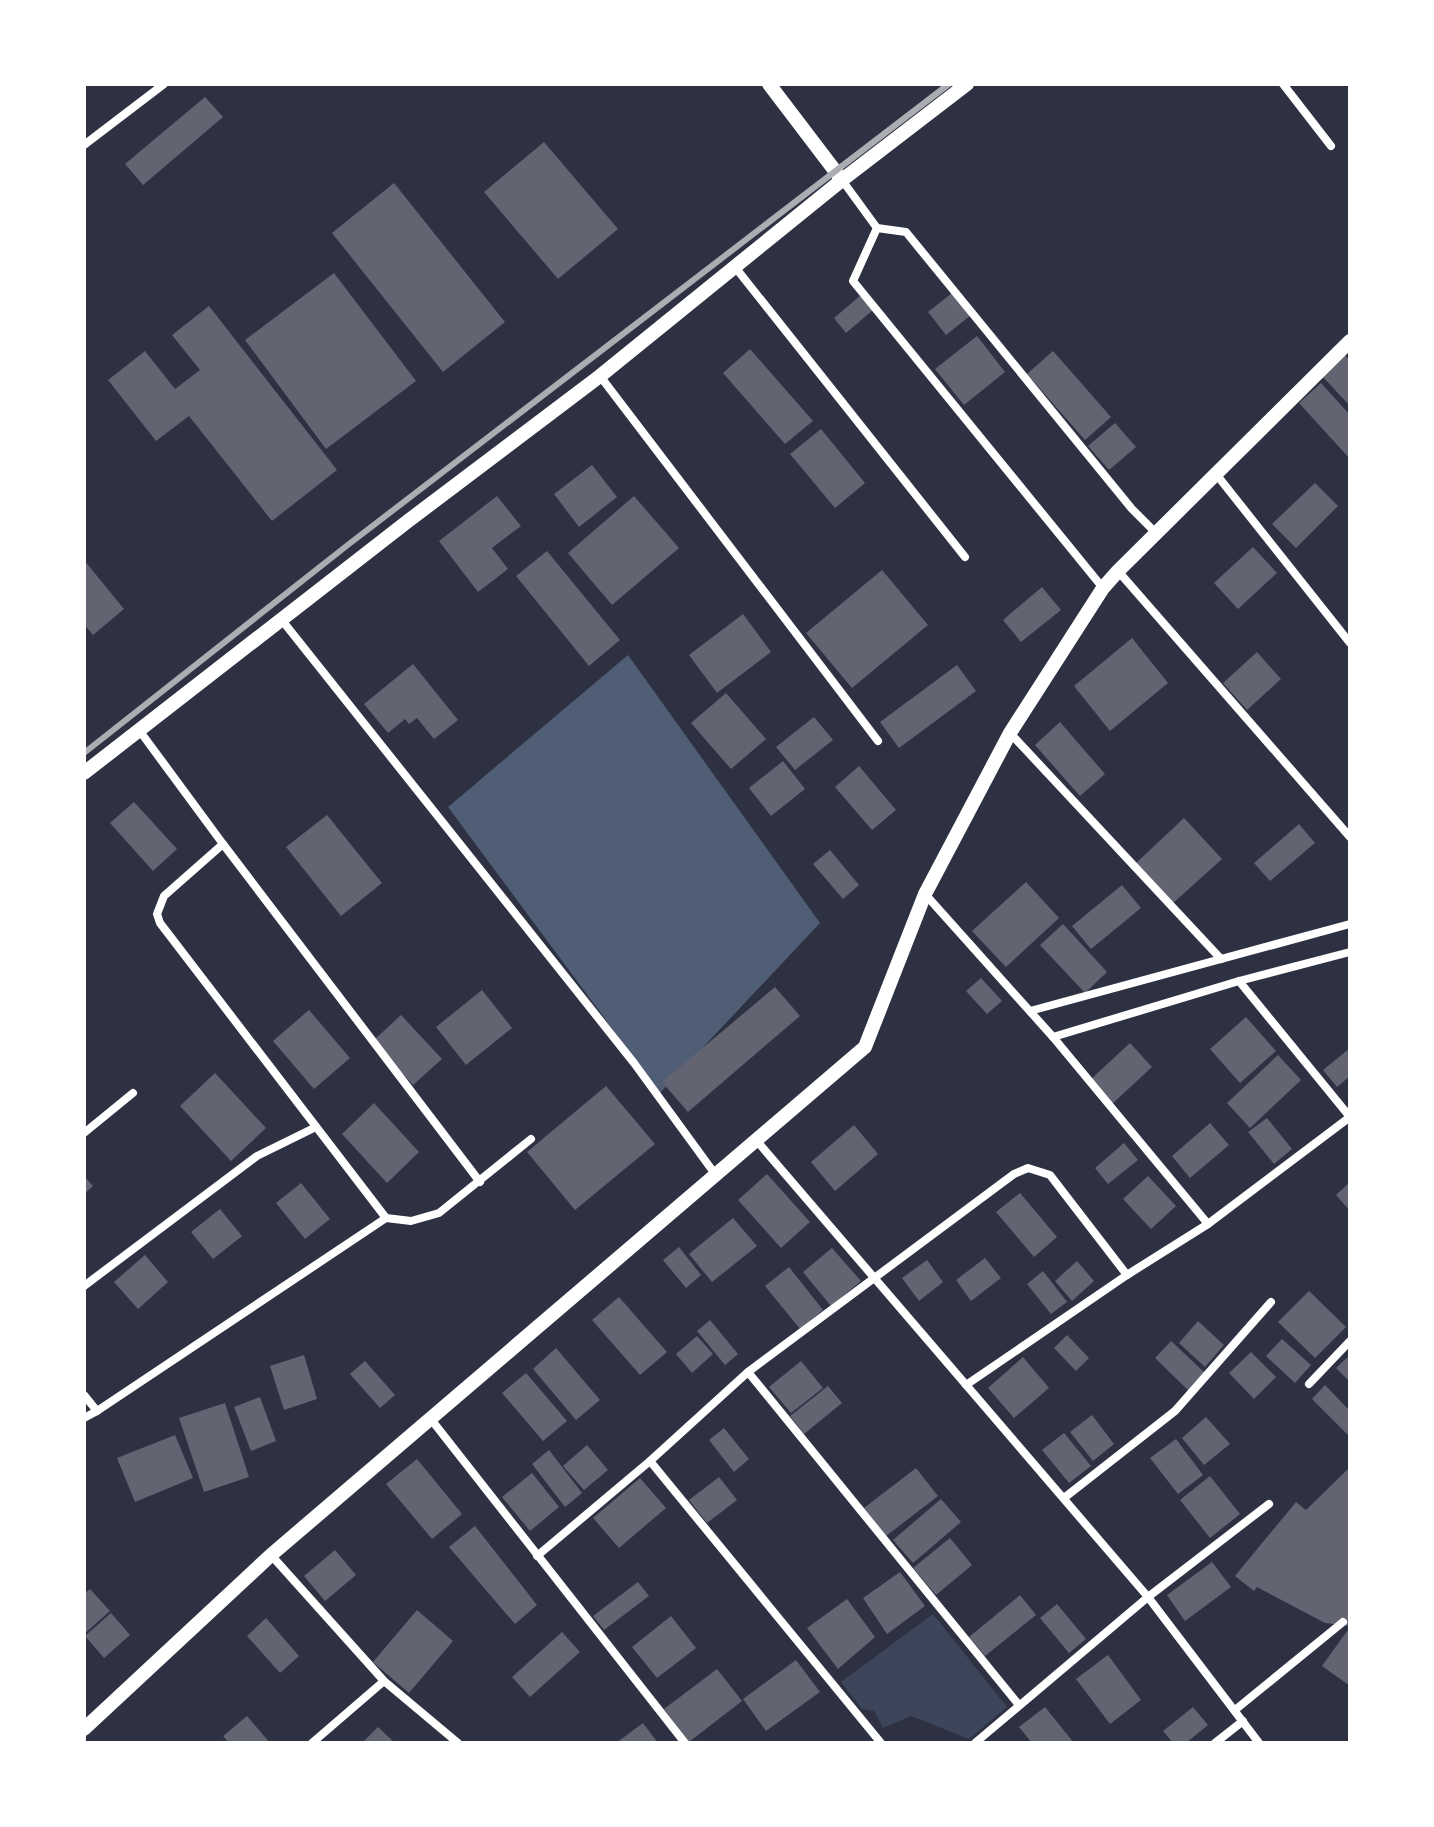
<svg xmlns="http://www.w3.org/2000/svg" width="1434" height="1827" viewBox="0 0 1434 1827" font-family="'Roboto Condensed',sans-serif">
	<rect width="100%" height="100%" fill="#2d3142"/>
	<!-- green -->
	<polygon fill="#3c4559" points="933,1614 1007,1707 969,1739 911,1716 883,1728 874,1711 862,1709 841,1682"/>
	<!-- water -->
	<polygon fill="#4f5d75" points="628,655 820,923 660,1093 448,807"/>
	<!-- building -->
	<g fill="#626471">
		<polygon points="205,97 223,117 143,185 125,164"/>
		<polygon points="544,142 618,229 558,279 484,192"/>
		<polygon points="394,183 505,322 443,372 332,233"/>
		<polygon points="334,273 416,381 326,449 245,340"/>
		<polygon points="952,293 971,315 946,335 928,312"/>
		<polygon points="861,295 873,310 846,333 834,318"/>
		<polygon points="209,306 337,470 272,521 189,416 156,441 108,380 145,351 175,389 200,370 172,335"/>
		<polygon points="977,336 1005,372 964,405 935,369"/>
		<polygon points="750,349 813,421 785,444 723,373"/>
		<polygon points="1053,351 1111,417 1085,440 1027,374"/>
		<polygon points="1344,354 1350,361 1350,406 1321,375"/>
		<polygon points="1321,383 1350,415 1350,459 1299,403"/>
		<polygon points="1115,423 1136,447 1109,470 1088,446"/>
		<polygon points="821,429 865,483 835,508 790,454"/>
		<polygon points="592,465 617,497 579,527 554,494"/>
		<polygon points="1315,483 1338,506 1296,548 1272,524"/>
		<polygon points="497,496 521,526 492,548 508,569 478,592 439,541"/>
		<polygon points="634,496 679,548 612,605 568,553"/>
		<polygon points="1253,547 1277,573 1238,609 1214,583"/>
		<polygon points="547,551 620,640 589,666 516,576"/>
		<polygon points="84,560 124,609 93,635 84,624"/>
		<polygon points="882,570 928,625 852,688 806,633"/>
		<polygon points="1042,587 1061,610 1021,642 1003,620"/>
		<polygon points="743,614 771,652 717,693 689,655"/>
		<polygon points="1132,638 1168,683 1110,731 1074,686"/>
		<polygon points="1257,652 1281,679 1247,710 1223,683"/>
		<polygon points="413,664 458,720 434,739 417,718 409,724 405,719 388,733 364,704"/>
		<polygon points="957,665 976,691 899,748 880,722"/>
		<polygon points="726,693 766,739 731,769 691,723"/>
		<polygon points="814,717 833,740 795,770 776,747"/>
		<polygon points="1060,722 1105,774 1080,796 1035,745"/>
		<polygon points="783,761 805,789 771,816 749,788"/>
		<polygon points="859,766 896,810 872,830 835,787"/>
		<polygon points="134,802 177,849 153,871 110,823"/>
		<polygon points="327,815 382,883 341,916 286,847"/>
		<polygon points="1184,818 1222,859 1171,905 1134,865"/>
		<polygon points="1299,824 1315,843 1270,881 1254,863"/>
		<polygon points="830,850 859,885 843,899 813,864"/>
		<polygon points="1026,882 1059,918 1006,967 972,931"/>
		<polygon points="1122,885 1141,908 1091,949 1072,926"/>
		<polygon points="1063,924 1107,972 1085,993 1040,945"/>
		<polygon points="981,978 1002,1001 987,1014 966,991"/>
		<polygon points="775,987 800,1016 688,1112 662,1082"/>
		<polygon points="482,990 512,1028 466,1065 436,1027"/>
		<polygon points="309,1010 350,1058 314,1089 273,1041"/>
		<polygon points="401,1015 442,1059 413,1085 373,1041"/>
		<polygon points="1246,1017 1276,1051 1240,1083 1210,1049"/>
		<polygon points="1130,1043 1152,1067 1112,1104 1090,1080"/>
		<polygon points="1350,1048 1350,1076 1337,1087 1323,1070"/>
		<polygon points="1278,1055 1301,1080 1250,1128 1227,1103"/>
		<polygon points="215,1073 266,1128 231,1161 180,1106"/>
		<polygon points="606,1086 655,1144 575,1210 527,1152"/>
		<polygon points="374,1103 419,1152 387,1183 342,1134"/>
		<polygon points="1267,1118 1292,1149 1274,1164 1248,1132"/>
		<polygon points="1210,1123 1229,1145 1190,1178 1172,1156"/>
		<polygon points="854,1125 878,1154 835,1191 811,1162"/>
		<polygon points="1124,1143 1138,1160 1108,1184 1095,1168"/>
		<polygon points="767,1174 810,1222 781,1248 738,1200"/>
		<polygon points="84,1176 93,1186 84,1194"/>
		<polygon points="1148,1176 1176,1206 1151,1229 1123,1199"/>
		<polygon points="1350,1182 1350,1211 1336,1195"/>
		<polygon points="301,1183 330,1219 305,1239 276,1203"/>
		<polygon points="1020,1193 1057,1237 1034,1257 996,1212"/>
		<polygon points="220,1209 242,1236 213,1259 191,1232"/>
		<polygon points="733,1218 757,1246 712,1282 689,1254"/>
		<polygon points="679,1247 701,1275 686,1288 663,1260"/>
		<polygon points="832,1248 861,1281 831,1306 803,1272"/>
		<polygon points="145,1255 168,1282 138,1309 114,1282"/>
		<polygon points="985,1258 1001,1278 971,1301 956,1280"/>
		<polygon points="927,1260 943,1282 919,1301 902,1278"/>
		<polygon points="1077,1261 1094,1281 1072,1301 1055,1281"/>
		<polygon points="789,1267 823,1310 800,1329 765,1286"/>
		<polygon points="1043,1271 1067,1302 1051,1314 1027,1284"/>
		<polygon points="1309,1291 1346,1327 1315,1358 1278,1322"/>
		<polygon points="619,1297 667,1352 640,1375 592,1320"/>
		<polygon points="710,1320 738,1354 725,1365 697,1331"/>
		<polygon points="1198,1321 1224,1345 1205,1367 1179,1343"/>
		<polygon points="1067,1335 1089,1358 1076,1371 1054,1348"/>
		<polygon points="697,1336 713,1354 692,1373 676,1354"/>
		<polygon points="1282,1339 1311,1365 1295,1383 1266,1356"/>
		<polygon points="1171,1341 1205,1373 1189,1391 1155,1358"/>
		<polygon points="556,1348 600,1400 576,1420 533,1369"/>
		<polygon points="1251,1352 1276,1377 1254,1399 1229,1373"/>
		<polygon points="304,1355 317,1399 284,1410 270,1366"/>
		<polygon points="1350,1355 1350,1382 1336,1368"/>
		<polygon points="1023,1357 1049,1388 1014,1418 988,1388"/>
		<polygon points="365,1361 395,1395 380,1408 350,1374"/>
		<polygon points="801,1361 823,1388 791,1413 769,1387"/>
		<polygon points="526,1373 567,1421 543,1441 502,1393"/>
		<polygon points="1325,1385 1350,1411 1350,1437 1312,1399"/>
		<polygon points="828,1386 842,1403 804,1434 790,1416"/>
		<polygon points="260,1397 276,1441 251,1451 234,1407"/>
		<polygon points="225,1403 249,1477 204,1492 179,1418"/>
		<polygon points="1092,1415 1114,1444 1093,1461 1070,1432"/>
		<polygon points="1206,1417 1230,1444 1204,1465 1182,1438"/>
		<polygon points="724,1428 749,1459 734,1472 709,1440"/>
		<polygon points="1064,1433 1091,1466 1069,1483 1042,1450"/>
		<polygon points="175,1435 193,1478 135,1502 117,1458"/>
		<polygon points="1176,1439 1203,1475 1178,1494 1150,1458"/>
		<polygon points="587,1445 608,1470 584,1490 563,1466"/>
		<polygon points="549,1450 582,1493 565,1507 532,1464"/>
		<polygon points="417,1459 462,1514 432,1539 386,1484"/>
		<polygon points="1350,1467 1350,1626 1325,1623 1257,1587 1254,1591 1235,1576 1296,1502 1306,1510"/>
		<polygon points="916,1468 938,1496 886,1536 864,1508"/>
		<polygon points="532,1473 559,1507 530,1531 502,1497"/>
		<polygon points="1210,1476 1240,1514 1210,1538 1180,1500"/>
		<polygon points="719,1477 737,1500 707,1523 689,1500"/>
		<polygon points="640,1478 666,1508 619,1548 593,1518"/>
		<polygon points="941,1499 961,1522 913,1563 893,1540"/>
		<polygon points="475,1526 537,1605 515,1624 449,1547"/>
		<polygon points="950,1538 972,1565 936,1595 913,1568"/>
		<polygon points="335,1550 356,1575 325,1601 304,1576"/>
		<polygon points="1212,1562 1231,1587 1185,1621 1167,1595"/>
		<polygon points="900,1572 925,1606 887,1634 863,1598"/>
		<polygon points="638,1582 649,1596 604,1630 593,1616"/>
		<polygon points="90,1589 110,1611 84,1634 84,1594"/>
		<polygon points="1020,1595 1036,1615 985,1656 969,1637"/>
		<polygon points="847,1599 875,1637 838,1669 807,1628"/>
		<polygon points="1057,1604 1086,1639 1069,1653 1040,1618"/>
		<polygon points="417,1610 453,1641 409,1693 373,1662"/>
		<polygon points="111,1613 130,1635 104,1658 85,1636"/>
		<polygon points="671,1616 696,1648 657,1678 632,1647"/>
		<polygon points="266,1618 299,1656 280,1673 247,1636"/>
		<polygon points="1350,1627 1350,1686 1322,1666"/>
		<polygon points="562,1632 580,1652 530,1697 512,1677"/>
		<polygon points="1108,1655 1141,1700 1110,1724 1076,1679"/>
		<polygon points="796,1660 820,1692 766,1731 743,1699"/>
		<polygon points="717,1669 742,1701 689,1742 664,1709"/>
		<polygon points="1045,1707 1074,1743 1032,1743 1019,1727"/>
		<polygon points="1193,1707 1208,1725 1186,1743 1173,1743 1163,1731"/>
		<polygon points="247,1716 270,1743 229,1743 223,1736"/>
		<polygon points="643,1723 658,1743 616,1743"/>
		<polygon points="378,1727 395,1743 362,1743"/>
	</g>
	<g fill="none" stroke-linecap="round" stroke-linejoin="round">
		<!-- minor -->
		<g stroke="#fff" stroke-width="8">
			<polyline points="1283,84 1331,146"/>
			<polyline points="84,145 164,84"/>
			<polyline points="842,180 877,228 906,232 1132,509 1157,534"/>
			<polyline points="877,228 853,281 1103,588"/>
			<polyline points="735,267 965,557"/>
			<polyline points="600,376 878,741"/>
			<polyline points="1216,474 1350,643"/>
			<polyline points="1118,571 1350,837"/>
			<polyline points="281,619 634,1063 715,1174"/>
			<polyline points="139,730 223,844 164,896 157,914 160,923 386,1218 411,1221 439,1213 531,1139"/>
			<polyline points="1010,733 1221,959"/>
			<polyline points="223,844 480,1182"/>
			<polyline points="925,894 1053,1037 1208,1224"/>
			<polyline points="1239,981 1350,1117"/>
			<polyline points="1030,1011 1350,924"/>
			<polyline points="1053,1037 1239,981 1350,952"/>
			<polyline points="84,1133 133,1093"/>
			<polyline points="756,1140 1148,1597 1259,1743"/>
			<polyline points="84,1286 257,1156 316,1127"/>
			<polyline points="748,1372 1019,1705"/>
			<polyline points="1309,1384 1350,1341"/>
			<polyline points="966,1385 1127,1275 1208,1224 1350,1117"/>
			<polyline points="84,1395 97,1411 386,1218"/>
			<polyline points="84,1418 97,1411"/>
			<polyline points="430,1418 685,1743"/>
			<polyline points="650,1461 881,1743"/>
			<polyline points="1064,1498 1175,1411 1271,1302"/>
			<polyline points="271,1555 384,1681 458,1743"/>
			<polyline points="537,1556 650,1461 748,1372 1014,1174 1028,1168 1050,1175 1127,1275"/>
			<polyline points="1235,1710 1343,1622"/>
			<polyline points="312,1743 384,1681"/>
			<polyline points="975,1743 1148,1597 1269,1504"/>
			<polyline points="1215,1743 1243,1721"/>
		</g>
		<!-- tertiary -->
		<g stroke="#fff" stroke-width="14">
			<polyline points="769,84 842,180"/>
			<polyline points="84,773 408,521 600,376 842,180 967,84"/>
			<polyline points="84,1729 271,1555 865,1047 925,894 1010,733 1103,588 1118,571 1350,341"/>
		</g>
		<!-- rail -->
		<polyline stroke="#abadb3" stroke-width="6" points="84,753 349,544 949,84"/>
	</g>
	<!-- border -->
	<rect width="1434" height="1827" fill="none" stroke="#ffffff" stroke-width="172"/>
</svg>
